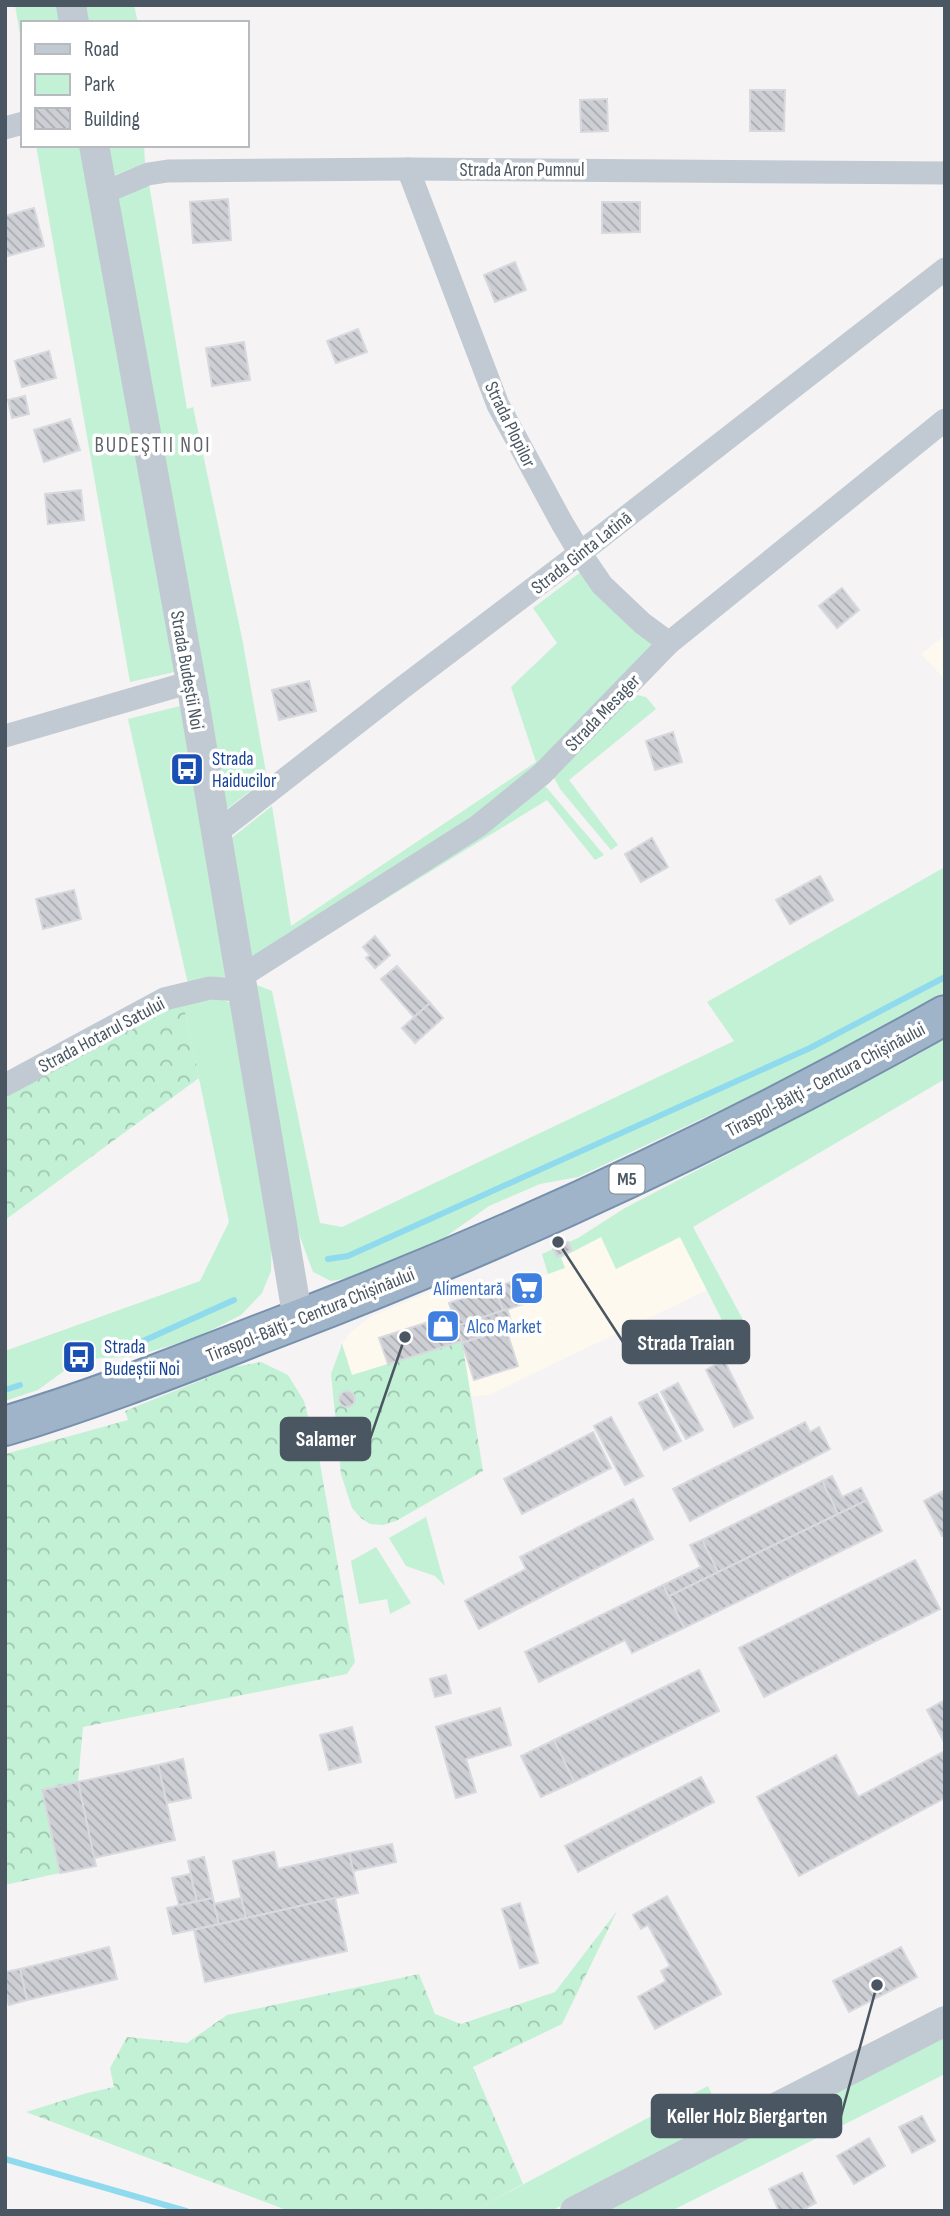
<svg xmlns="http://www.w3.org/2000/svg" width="950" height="2216" viewBox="0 0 950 2216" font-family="'Sofia Sans Condensed',sans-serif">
	<defs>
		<pattern id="forest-crowns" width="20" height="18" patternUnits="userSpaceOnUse" patternTransform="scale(1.75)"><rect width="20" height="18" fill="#c3f1d5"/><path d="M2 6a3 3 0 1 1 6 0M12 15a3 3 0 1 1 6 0" fill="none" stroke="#a0c6b0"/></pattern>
		<pattern id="building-back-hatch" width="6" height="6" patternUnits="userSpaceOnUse" patternTransform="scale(1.75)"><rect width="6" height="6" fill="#cdcfd5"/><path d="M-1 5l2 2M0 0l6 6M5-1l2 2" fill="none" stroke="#a8abb0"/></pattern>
	</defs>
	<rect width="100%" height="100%" fill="#f5f3f3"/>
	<!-- commercial -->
	<g fill="#fdf9ef">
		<polygon points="945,635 945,680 921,654"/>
		<polygon points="601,1237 616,1269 680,1237 707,1290 489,1395 471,1396 461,1341 352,1375 342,1344 349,1334 370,1317 444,1286 450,1302 535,1275 537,1278 564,1268 560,1258"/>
	</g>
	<!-- green -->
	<g fill="#c3f1d5">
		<polygon points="15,5 61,5 64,23 23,23 23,52"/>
		<polygon points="81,5 134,5 138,23 84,23"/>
		<polygon points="36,145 85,145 179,671 130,682"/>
		<polygon points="105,145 144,145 145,163 110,177"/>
		<polygon points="149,184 187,409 193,407 242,638 267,778 223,812 117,198"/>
		<polygon points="582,571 659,643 541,768 475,821 250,964 229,840 272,806 291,926 536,762 511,687 557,643 533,608"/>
		<polygon points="628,693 646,697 656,709 569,780 618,845 611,850 560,789 552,774"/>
		<polygon points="184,705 230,976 204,980 188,984 128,719"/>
		<polygon points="539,786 546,787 604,855 595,860 547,800 278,965"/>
		<polygon points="945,867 945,992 820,1063 578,1177 540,1184 489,1206 441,1240 365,1275 331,1281 313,1272 296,1226 254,984 272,991 320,1223 342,1227 734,1041 707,1002"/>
		<polygon points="213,997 235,1004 272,1227 271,1271 262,1293 241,1315 196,1338 132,1357 99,1358 68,1368 38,1390 5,1401 5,1351 200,1281 229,1222 183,1002"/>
		<polygon points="945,1038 945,1079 693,1227 748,1329 731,1338 680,1237 616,1269 601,1237 561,1258 565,1268 548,1274 542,1254 578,1238 625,1208 912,1058"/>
		<polygon points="426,1517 445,1586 435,1576 406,1566 389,1538"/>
		<polygon points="376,1547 411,1603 390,1614 387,1599 359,1604 351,1561"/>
		<polygon points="945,2034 945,2074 671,2211 603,2211"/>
		<polygon points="708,2086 724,2121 551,2211 473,2211"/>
	</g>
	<!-- forest -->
	<g fill="url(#forest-crowns)">
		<polygon points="183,1002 199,1078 5,1220 5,1091"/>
		<polygon points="462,1341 483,1471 396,1521 383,1525 370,1524 361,1518 352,1508 341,1474 331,1374 342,1344 352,1375"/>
		<polygon points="261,1362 288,1375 304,1401 319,1458 355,1662 347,1674 83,1727 78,1782 42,1790 60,1873 5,1885 5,1454 128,1420 125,1411 234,1367"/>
		<polygon points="617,1911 562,2024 473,2067 523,2184 473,2211 289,2211 26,2112 87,2093 114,2087 110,2068 127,2037 187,2043 227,2015 419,1974 435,2014 461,2024 555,1992"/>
	</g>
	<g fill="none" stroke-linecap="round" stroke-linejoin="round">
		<!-- stream -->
		<g stroke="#90daee" stroke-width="6">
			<polyline points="328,1259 348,1256 810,1048 945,977"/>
			<polyline points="132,1346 234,1300"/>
			<polyline points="5,1390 20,1385"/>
			<polyline points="5,2159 186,2211"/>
		</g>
	</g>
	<!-- building -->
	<g fill="url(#building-back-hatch)" stroke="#d7d9de" stroke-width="2">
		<polygon points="750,90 785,90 784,131 750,131"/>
		<polygon points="607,99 608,131 581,132 580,100"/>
		<polygon points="228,199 231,240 193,243 190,202"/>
		<polygon points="602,202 640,202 640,232 602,233"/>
		<polygon points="34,208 44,246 8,256 5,247 5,216"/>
		<polygon points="515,262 526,290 495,302 484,275"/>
		<polygon points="358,329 367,352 336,363 327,341"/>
		<polygon points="244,342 250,380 212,386 206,348"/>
		<polygon points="49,351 56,378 22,387 15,361"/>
		<polygon points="25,396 29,414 12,418 8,400"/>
		<polygon points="70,419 80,450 44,462 34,430"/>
		<polygon points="81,490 84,520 48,524 45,494"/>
		<polygon points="842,588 859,610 837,628 819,606"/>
		<polygon points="309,681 316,711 279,720 272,690"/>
		<polygon points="673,732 682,762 655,770 646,741"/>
		<polygon points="652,838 668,867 641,882 625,854"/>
		<polygon points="820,876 833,900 790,924 776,900"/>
		<polygon points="74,890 81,919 43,929 36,899"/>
		<polygon points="375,936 390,955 375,968 366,958 370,955 363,947"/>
		<polygon points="397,966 430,1003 414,1017 381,979"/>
		<polygon points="430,1003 443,1018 415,1043 402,1028"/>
		<polygon points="568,1242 572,1250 557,1257 553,1249"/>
		<polygon points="535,1275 543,1297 503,1311 495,1287"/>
		<polygon points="495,1287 503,1311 457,1326 449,1303"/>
		<polygon points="507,1309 513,1327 462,1343 457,1326"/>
		<polygon points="453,1314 462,1341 388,1364 379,1338"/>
		<polygon points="506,1329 518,1366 474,1380 462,1343"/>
		<polygon points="86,1348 89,1357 74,1362 71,1353"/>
		<polygon points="724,1360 753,1418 734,1427 706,1370"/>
		<polygon points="678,1383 703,1430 686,1439 661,1392"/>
		<circle cx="347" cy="1399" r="8"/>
		<polygon points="657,1394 681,1441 664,1450 639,1403"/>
		<polygon points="611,1417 643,1476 625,1485 594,1426"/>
		<polygon points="805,1422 810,1432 819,1427 830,1449 690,1521 673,1489"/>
		<polygon points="593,1432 611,1468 522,1514 504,1479"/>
		<polygon points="832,1476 842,1497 861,1488 867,1500 838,1514 822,1481"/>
		<polygon points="822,1481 838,1514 718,1572 702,1540"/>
		<polygon points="945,1490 945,1535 942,1536 924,1501"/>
		<polygon points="633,1499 653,1539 479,1629 465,1601 526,1569 520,1557"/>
		<polygon points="867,1500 882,1531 684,1628 669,1596"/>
		<polygon points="702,1540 718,1572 669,1596 663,1585 701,1567 690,1545"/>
		<polygon points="915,1560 940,1609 764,1697 739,1648"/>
		<polygon points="663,1585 684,1628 632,1653 625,1640 539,1682 525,1652"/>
		<polygon points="699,1670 719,1711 574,1782 554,1740"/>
		<polygon points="446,1675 451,1693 435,1697 430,1679"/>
		<polygon points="945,1700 945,1744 927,1710"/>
		<polygon points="500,1708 511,1745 466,1759 476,1792 456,1798 436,1727"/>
		<polygon points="352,1727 361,1762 329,1770 320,1735"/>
		<polygon points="554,1740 574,1782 541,1797 521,1756"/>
		<polygon points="945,1751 945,1798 799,1876 757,1797 836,1755 858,1797"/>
		<polygon points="183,1759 191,1798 167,1803 158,1765"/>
		<polygon points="158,1765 175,1840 94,1858 78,1782"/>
		<polygon points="701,1777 714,1802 578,1872 565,1846"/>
		<polygon points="78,1782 96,1866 60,1873 42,1790"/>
		<polygon points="392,1844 396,1862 353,1871 349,1853"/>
		<polygon points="274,1852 278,1869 349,1853 358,1893 246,1918 233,1861"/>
		<polygon points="204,1857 213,1898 197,1901 188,1861"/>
		<polygon points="190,1874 197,1901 179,1905 172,1878"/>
		<polygon points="667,1896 721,1994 655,2029 638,1997 666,1981 661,1971 670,1966 648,1925 641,1929 633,1915"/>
		<polygon points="213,1898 219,1924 173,1934 167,1908"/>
		<polygon points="241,1898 246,1918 219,1924 214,1904"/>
		<polygon points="335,1898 347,1951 205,1982 194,1930"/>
		<polygon points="520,1903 538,1963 520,1968 502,1909"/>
		<polygon points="109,1947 117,1979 27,2000 20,1969"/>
		<polygon points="901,1947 917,1977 849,2012 833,1981"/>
		<polygon points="20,1969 27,2000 9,2005 5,1991 5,1972"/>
		<polygon points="922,2116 935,2141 912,2153 899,2127"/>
		<polygon points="869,2138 885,2166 854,2184 837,2156"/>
		<polygon points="802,2173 816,2203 800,2211 779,2211 769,2189"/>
	</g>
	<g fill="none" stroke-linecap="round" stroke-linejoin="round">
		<!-- trunk casing -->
		<g stroke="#7690ad" stroke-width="42">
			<path id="trunk" d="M5,1426c97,-29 190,-67 284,-103 226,-87 445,-189 656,-308"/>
		</g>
		<!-- minor -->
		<g stroke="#c1cad2" stroke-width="23">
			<polyline points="5,128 23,123"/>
			<polyline points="408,169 498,405 562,523 580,553 602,585 642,623 669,643"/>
			<polyline points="103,193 148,174 168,171 408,169 945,173"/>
			<polyline points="5,736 191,682"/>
			<polyline points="216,833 402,688 580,553 945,269"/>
			<polyline points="239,978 478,826 542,774 669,643 945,420"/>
			<polyline points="5,1085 164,999 210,988 241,990"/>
		</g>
		<!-- tertiary -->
		<g stroke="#c1cad2" stroke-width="30">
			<polyline points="71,5 74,23"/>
			<polyline points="94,145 191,682 298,1320"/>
			<polyline points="575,2211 945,2021"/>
		</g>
		<!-- trunk -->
		<use href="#trunk" stroke="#9fb4c9" stroke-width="38"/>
	</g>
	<!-- icons -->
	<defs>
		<g id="bus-square" transform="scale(1.75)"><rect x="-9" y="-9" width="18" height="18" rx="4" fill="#1a4fb4" stroke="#fff"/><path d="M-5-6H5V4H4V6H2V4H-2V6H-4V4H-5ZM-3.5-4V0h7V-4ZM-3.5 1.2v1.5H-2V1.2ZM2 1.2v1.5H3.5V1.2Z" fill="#fff"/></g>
		<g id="supermarket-square" transform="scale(1.75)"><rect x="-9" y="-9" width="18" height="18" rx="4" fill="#3f7fe0" stroke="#fff"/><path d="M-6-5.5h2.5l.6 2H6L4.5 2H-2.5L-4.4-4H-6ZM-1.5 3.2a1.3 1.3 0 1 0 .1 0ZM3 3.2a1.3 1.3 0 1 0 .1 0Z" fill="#fff"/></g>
		<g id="shop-square" transform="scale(1.75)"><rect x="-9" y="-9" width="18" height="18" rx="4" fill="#3f7fe0" stroke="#fff"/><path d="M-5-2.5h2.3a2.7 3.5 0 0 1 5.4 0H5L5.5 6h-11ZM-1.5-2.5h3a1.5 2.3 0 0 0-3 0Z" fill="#fff"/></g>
	</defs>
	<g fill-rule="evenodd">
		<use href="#bus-square" x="187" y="769"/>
		<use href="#supermarket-square" x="527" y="1288"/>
		<use href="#shop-square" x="443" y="1326"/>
		<use href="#bus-square" x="79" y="1357"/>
	</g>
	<g text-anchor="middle" stroke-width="7" stroke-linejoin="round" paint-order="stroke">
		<!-- shield labels -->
		<rect fill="#fff" stroke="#808990" stroke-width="2" x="609.5" y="1164.5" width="35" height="29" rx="5"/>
		<g font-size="18" font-weight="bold" fill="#4a5661">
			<text x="627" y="1185">M5</text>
		</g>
		<!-- street labels -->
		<g font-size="19" fill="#4a5661" stroke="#fff">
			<text x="522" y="176">Strada Aron Pumnul</text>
			<text transform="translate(511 424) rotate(64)" y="7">Strada Plopilor</text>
			<text transform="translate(581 552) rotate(-38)" y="7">Strada Ginta Latină</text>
			<text transform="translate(188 670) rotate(80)" y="7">Strada Budeștii Noi</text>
			<text transform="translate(602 712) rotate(-46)" y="7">Strada Mesager</text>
			<text transform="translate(101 1034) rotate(-28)" y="7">Strada Hotarul Satului</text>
			<text transform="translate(825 1079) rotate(-28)" y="7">Tiraspol-Bălţi - Centura Chișinăului</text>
			<text transform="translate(310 1314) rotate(-22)" y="7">Tiraspol-Bălţi - Centura Chișinăului</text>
		</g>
		<!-- transit labels -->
		<g font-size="19" fill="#164399" stroke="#fff" text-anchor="start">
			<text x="212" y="765">Strada<tspan x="212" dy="22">Haiducilor</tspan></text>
			<text x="104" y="1353">Strada<tspan x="104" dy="22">Budeștii Noi</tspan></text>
		</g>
		<!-- shop labels -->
		<g font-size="19" fill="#366cbe" stroke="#fff" text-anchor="end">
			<text x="503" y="1295">Alimentară</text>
			<text x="467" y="1333" text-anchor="start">Alco Market</text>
		</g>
		<!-- neighbourhood labels -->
		<g font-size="21" letter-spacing="2" fill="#5f6368" stroke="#fff">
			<text x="153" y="452">BUDEŞTII NOI</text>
		</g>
	</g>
	<!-- callouts -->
	<path fill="none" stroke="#4a5661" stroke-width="2.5" d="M558 1242L623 1342M405 1337L370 1439M877 1985L841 2116"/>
	<g fill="#4a5661" stroke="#fff" stroke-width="2.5">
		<circle cx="558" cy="1242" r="7"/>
		<circle cx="405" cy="1337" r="7"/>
		<circle cx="877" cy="1985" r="7"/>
	</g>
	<g fill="#4a5661" stroke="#4a5661" stroke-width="2.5">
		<rect x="623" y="1321" width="126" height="42" rx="7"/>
		<rect x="281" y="1418" width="89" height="42" rx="7"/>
		<rect x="652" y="2095" width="189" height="42" rx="7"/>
	</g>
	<g font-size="21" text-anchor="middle" font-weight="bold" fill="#fff">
		<text x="686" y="1350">Strada Traian</text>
		<text x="326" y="1446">Salamer</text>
		<text x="747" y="2123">Keller Holz Biergarten</text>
	</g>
	<!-- border -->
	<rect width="950" height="2216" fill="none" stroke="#4a5661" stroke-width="14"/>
	<!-- legend -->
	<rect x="21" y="21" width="228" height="126" fill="#ffffff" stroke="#b7bbc0" stroke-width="2"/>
	<rect x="35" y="44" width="35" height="10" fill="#c1cad2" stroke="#b7bbc0" stroke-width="2"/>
	<text x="84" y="56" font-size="21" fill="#4a5661">Road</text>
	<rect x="35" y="74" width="35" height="21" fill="#c3f1d5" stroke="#b7bbc0" stroke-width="2"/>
	<text x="84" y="91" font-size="21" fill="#4a5661">Park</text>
	<rect x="35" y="108" width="35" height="21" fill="url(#building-back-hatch)" stroke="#b7bbc0" stroke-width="2"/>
	<text x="84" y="126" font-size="21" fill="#4a5661">Building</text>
</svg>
